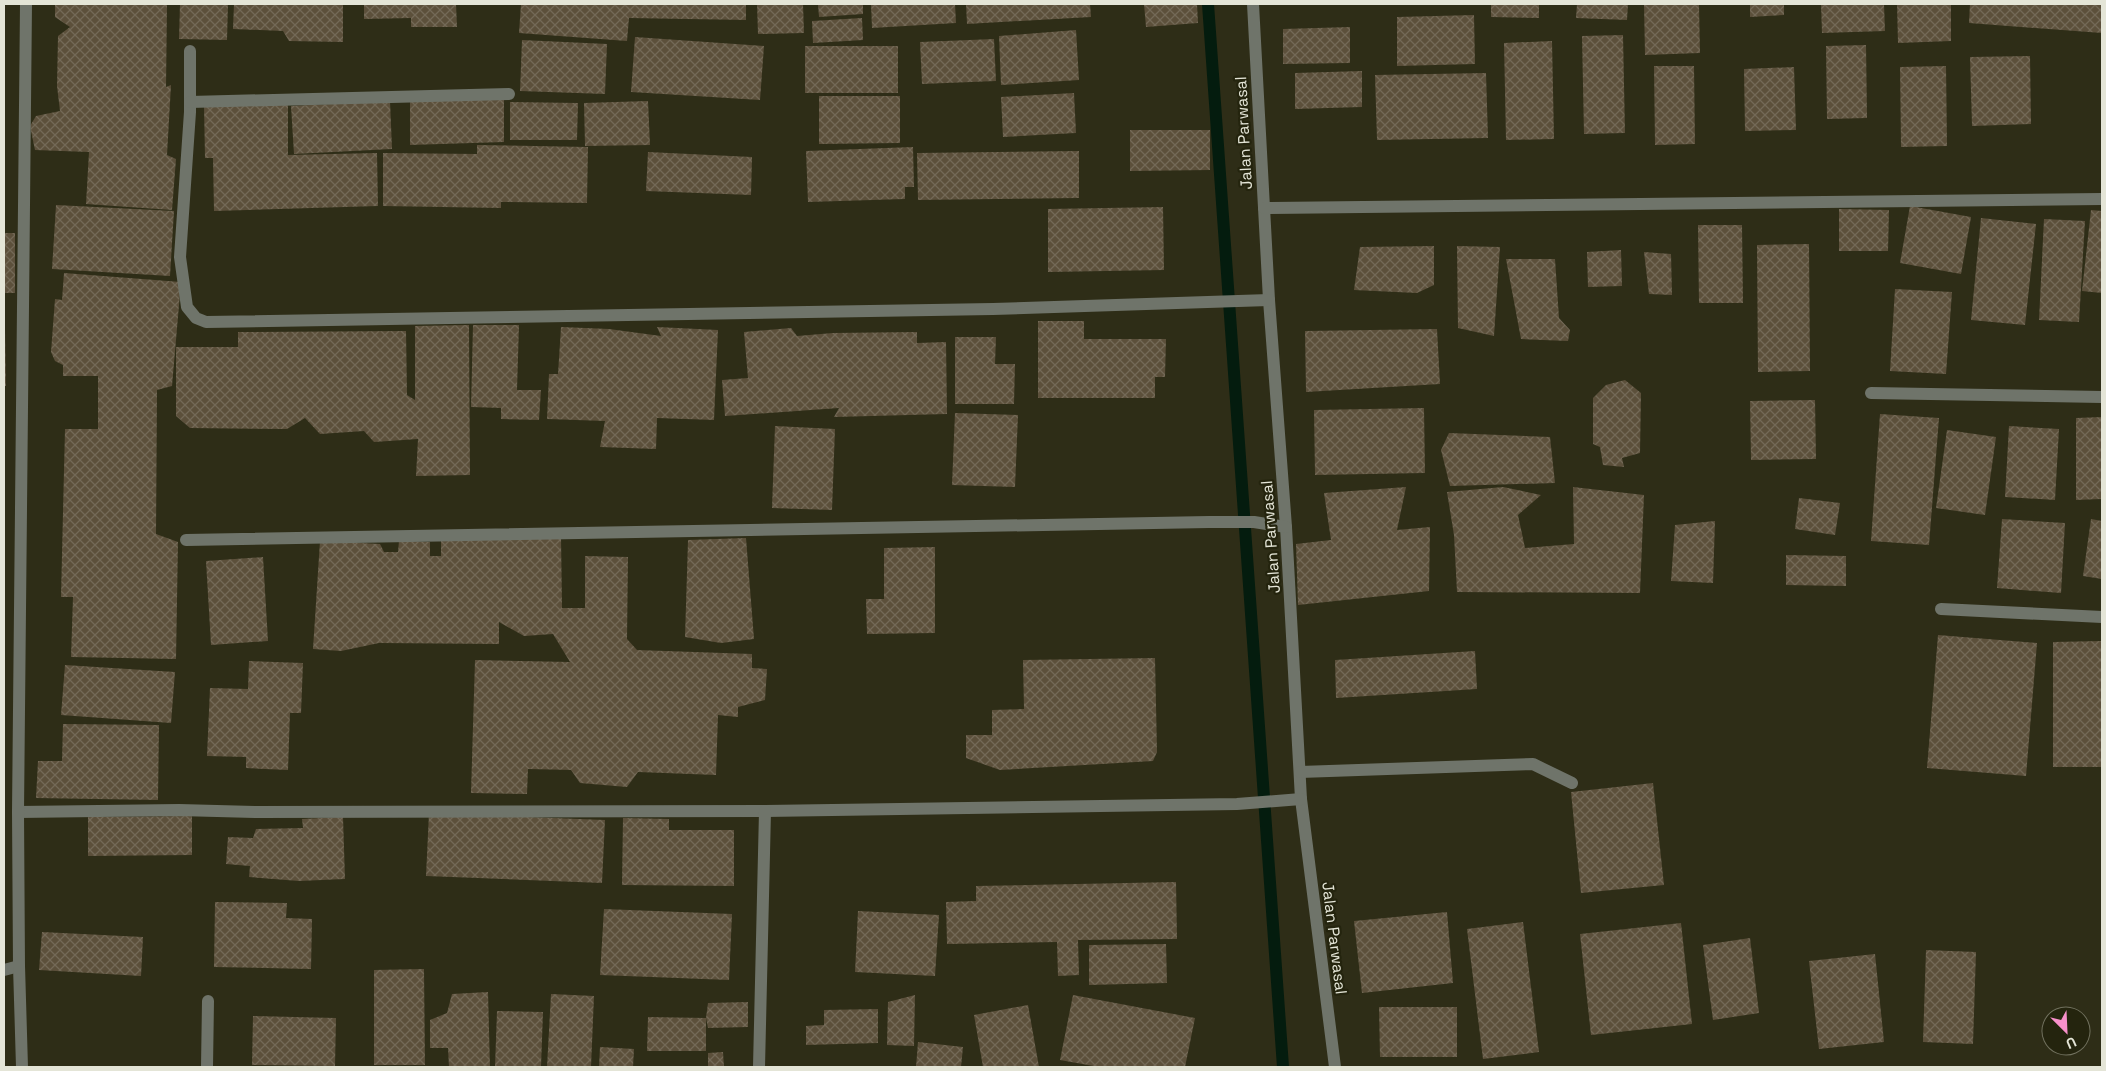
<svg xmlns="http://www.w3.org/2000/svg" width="2106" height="1071" viewBox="0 0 2106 1071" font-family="'Space Grotesk',sans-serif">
	<defs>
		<pattern id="building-cross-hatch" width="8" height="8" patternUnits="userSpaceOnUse" patternTransform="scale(1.25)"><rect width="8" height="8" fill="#5c503b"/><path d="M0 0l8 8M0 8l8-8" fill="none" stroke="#736957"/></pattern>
	</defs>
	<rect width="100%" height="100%" fill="#2e2d17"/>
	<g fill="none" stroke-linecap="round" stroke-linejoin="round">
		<!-- stream -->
		<polyline stroke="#041c0e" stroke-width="12" points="1208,4 1283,1067"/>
	</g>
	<!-- building -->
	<g fill="url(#building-cross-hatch)">
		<polygon points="55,4 167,4 166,87 171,85 167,155 176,159 172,210 86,204 89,152 35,150 30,126 36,116 60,111 57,86 58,36 70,27 55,17"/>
		<polygon points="180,4 228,4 227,40 179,39"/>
		<polygon points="234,4 343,4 343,42 289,41 283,31 233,29"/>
		<polygon points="364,4 456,4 457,27 411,27 411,18 364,19"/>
		<polygon points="521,4 746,4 746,20 629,18 627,41 519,33"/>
		<polygon points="757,4 803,4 804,33 758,34"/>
		<polygon points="818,4 863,4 863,14 819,17"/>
		<polygon points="871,4 955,4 956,23 872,28"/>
		<polygon points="966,4 1090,4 1091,17 967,24"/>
		<polygon points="1144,4 1197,4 1198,23 1146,27"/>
		<polygon points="1491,4 1539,4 1539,18 1491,17"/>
		<polygon points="1577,4 1628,4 1627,20 1576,18"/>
		<polygon points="1644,4 1699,4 1700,53 1645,55"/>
		<polygon points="1750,4 1784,4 1784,15 1750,17"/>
		<polygon points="1821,4 1884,4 1885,31 1822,33"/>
		<polygon points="1897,4 1951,4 1951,41 1898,43"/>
		<polygon points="1970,4 2102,4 2102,33 1969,23"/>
		<polygon points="1474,15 1475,64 1397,66 1397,17"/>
		<polygon points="862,18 863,40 813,43 812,21"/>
		<polygon points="1350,27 1350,63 1283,64 1283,29"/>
		<polygon points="1076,30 1079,80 1001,85 999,36"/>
		<polygon points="1623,35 1625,133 1584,134 1582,36"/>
		<polygon points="635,37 764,46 760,100 631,92"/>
		<polygon points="994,39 996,81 922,84 920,42"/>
		<polygon points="522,40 607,44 605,94 520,91"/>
		<polygon points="1552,41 1554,139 1506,140 1504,43"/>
		<polygon points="1866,45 1867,118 1827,119 1826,46"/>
		<rect x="805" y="46" width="93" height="47"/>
		<polygon points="2030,56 2031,124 1972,126 1970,57"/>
		<polygon points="1654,66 1694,66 1695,144 1655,145"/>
		<polygon points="1946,66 1947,146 1901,147 1900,67"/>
		<polygon points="1794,67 1796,130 1745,131 1744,69"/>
		<polygon points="1362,71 1362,107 1295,109 1295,73"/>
		<polygon points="1486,73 1488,138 1377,140 1375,75"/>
		<polygon points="1074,93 1076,133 1003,137 1001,97"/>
		<polygon points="819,96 900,96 900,143 819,144"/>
		<polygon points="504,99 504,142 410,145 410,101"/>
		<polygon points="390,101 392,149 294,154 291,106"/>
		<polygon points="648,101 650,145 585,146 584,103"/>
		<polygon points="510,102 578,103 577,140 510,140"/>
		<polygon points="288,103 288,155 377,153 378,206 214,211 213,158 205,158 204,105"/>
		<polygon points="1130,130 1210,130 1210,170 1130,171"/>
		<polygon points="477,145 588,147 587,203 501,202 501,208 383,206 383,153 477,154"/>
		<polygon points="913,147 914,187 905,187 905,199 808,202 806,151"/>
		<polygon points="1079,151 1079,198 918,200 917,153"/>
		<polygon points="648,152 752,157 751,195 646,191"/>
		<polygon points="56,205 174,211 170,276 52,269"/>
		<polygon points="1910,206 1971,217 1961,274 1900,263"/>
		<polygon points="1163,207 1164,270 1048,272 1048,209"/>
		<polygon points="1839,209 1889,210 1888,251 1839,251"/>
		<polygon points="2091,210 2102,211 2102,293 2082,291"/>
		<polygon points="1981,218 2036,224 2025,325 1971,320"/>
		<polygon points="2044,219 2085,221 2079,322 2039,320"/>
		<polygon points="1698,225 1742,225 1743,303 1699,303"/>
		<rect x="4" y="233" width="11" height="60"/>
		<polygon points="1809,244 1810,371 1758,372 1757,245"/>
		<polygon points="1434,246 1434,285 1417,293 1354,290 1360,247"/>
		<polygon points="1457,246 1500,247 1494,336 1458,328"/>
		<polygon points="1621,250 1622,286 1588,287 1587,252"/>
		<polygon points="1644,252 1671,254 1672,295 1649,294"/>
		<polygon points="1506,259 1555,259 1559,318 1570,330 1568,341 1521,339"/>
		<polygon points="64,273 181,282 172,386 157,390 156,534 178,542 176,659 71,657 73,597 61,597 65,429 98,429 98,376 63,376 63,365 55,361 51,352 55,299 62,300"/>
		<polygon points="1895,289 1952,292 1946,374 1890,371"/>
		<polygon points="1038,321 1084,321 1084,339 1166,339 1165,377 1155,377 1155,398 1038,398"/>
		<polygon points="469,325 470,475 416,476 418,439 374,442 364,431 320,434 305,418 287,429 190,428 176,416 176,347 238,347 238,332 406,331 407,395 415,400 415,326"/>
		<polygon points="473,325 519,325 517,390 541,390 539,420 501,419 501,408 471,407"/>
		<polygon points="561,327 609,329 661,336 657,327 718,330 714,420 657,418 656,449 600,447 605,421 547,419 549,374 558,374"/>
		<polygon points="791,328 797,336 833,333 917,332 917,343 946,342 947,414 834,417 839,408 725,416 722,380 748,378 744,332"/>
		<polygon points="4,329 5,329 6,386 4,386"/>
		<polygon points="1437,329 1440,384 1306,392 1305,331"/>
		<polygon points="955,337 996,337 995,364 1015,364 1014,404 955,404"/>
		<polygon points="1625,380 1641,393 1640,453 1622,458 1624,467 1603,465 1600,447 1593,444 1593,398 1606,385"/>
		<polygon points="1815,400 1816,459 1751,460 1750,401"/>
		<polygon points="1424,408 1425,473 1315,475 1314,410"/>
		<polygon points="955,413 1018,415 1015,487 952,485"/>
		<polygon points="1880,414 1939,418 1929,545 1871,541"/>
		<polygon points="2102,417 2102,499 2076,500 2076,418"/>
		<polygon points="775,426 835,429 832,510 772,508"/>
		<polygon points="2009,426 2059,429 2055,500 2005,497"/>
		<polygon points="1947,430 1996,437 1985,515 1936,508"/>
		<polygon points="1449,433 1550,437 1555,483 1450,486 1441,450"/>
		<polygon points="1406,487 1397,530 1430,527 1429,591 1298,605 1296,544 1331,540 1324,493"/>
		<polygon points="1503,487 1541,495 1518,515 1525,548 1574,544 1573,487 1644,495 1640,593 1457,592 1454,535 1447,492"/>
		<polygon points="1799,498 1840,503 1835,535 1795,529"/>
		<polygon points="2002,519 2065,523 2061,593 1997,588"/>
		<polygon points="2091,519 2102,521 2102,579 2083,576"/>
		<polygon points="1715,521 1713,583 1671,581 1675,525"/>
		<polygon points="561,537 562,608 585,608 585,556 628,557 627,639 637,650 752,654 752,668 767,669 765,700 738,707 738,717 718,715 716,775 638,772 627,787 580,783 571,770 528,769 527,794 471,793 475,660 570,662 553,634 524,636 499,622 499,644 379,643 341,651 313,649 320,541 380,544 384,552 398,552 399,541 430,542 430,556 441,556 441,539"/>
		<polygon points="746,538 754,639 721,643 685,637 688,540"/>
		<polygon points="935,547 935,633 867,634 866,599 884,599 884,548"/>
		<polygon points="1786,555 1846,556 1846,586 1786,585"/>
		<polygon points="263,557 268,641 211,645 206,561"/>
		<polygon points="1938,635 2037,643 2026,776 1927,768"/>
		<polygon points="2102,641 2102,767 2053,767 2053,642"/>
		<polygon points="1475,651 1477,689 1336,698 1335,660"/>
		<polygon points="1155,658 1157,752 1153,761 1000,770 966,758 966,735 992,735 992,710 1024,709 1023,660"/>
		<polygon points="249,661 303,663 301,713 290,713 288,770 246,768 246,757 207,756 210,688 248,689"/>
		<polygon points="65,665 175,672 171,723 61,715"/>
		<polygon points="63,724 159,725 158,800 36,798 38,761 62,761"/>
		<polygon points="1653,783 1664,885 1581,893 1571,792"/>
		<polygon points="429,813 605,820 602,883 426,876"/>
		<polygon points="192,816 192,855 88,856 88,817"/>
		<polygon points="343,817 345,879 299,881 249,877 250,866 226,864 228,837 253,838 256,829 303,828 302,819"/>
		<polygon points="623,818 669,819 669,830 734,830 734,886 622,885"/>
		<polygon points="1176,882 1177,939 1078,940 1079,975 1058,976 1057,942 947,944 946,902 976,901 976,886"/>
		<polygon points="215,902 287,903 286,918 312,919 311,969 214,967"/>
		<polygon points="604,909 732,914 729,980 600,975"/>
		<polygon points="858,911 939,915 935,976 855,972"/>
		<polygon points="1447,912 1453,983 1362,993 1354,921"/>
		<polygon points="1523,922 1539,1052 1483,1059 1467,929"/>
		<polygon points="1681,923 1692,1024 1591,1035 1580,934"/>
		<polygon points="42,932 143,937 141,976 39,970"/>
		<polygon points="1750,938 1759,1013 1713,1020 1703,945"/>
		<polygon points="1166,944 1167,983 1089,985 1089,945"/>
		<polygon points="1926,950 1976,952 1973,1044 1923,1042"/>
		<polygon points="1875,954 1884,1042 1819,1049 1809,961"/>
		<polygon points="424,969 425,1065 374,1065 374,970"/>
		<polygon points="488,992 490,1067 449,1067 448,1048 430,1048 430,1020 447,1013 452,994"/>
		<polygon points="551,994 594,996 591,1067 547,1067"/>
		<polygon points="915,995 914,1046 887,1045 888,1002"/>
		<polygon points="1073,995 1195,1018 1185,1067 1099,1067 1060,1060"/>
		<polygon points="748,1002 748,1027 708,1028 706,1018 706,1051 647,1051 648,1017 706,1018 708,1003"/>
		<polygon points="1028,1005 1039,1067 983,1067 974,1015"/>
		<polygon points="1379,1007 1457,1007 1457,1057 1380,1057"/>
		<polygon points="878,1009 878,1043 806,1045 806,1026 824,1025 824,1010"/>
		<polygon points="497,1011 543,1012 541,1067 495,1067"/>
		<polygon points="253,1016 336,1018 335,1066 252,1065"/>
		<polygon points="918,1042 963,1047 961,1067 916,1067"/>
		<polygon points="600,1047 634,1049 633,1067 599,1067"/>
		<polygon points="723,1052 724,1067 708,1067 708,1053"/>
	</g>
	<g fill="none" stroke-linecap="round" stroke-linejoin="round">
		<!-- minor -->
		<g stroke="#6f746a" stroke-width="12">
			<polyline points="1253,4 1269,300 1286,527 1301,799 1335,1067"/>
			<polyline points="190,51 190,112 180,257 187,307 196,318 206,322 993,309 1269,300"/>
			<polyline points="190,102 509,94"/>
			<polyline points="1264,208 2102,199"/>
			<polyline points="1871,393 2102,397"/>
			<polyline points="186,540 1209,522 1254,522 1286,527"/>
			<polyline points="1941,609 2102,617"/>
			<polyline points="1300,772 1533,764 1572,783"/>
			<polyline points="18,812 179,810 255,812 765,811 1237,804 1301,799"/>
			<polyline points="4,970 19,966"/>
			<polyline points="22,1067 19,966 18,812 26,4"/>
			<polyline points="207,1067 208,1001"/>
			<polyline points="759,1067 765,811"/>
		</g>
	</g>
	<g text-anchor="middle" stroke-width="4.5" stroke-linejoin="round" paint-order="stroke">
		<!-- street labels -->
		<g font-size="16" fill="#e4e5d7" stroke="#24240e">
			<text transform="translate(1243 133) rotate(-93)" y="6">Jalan Parwasal</text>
			<text transform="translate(1270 537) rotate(-94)" y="6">Jalan Parwasal</text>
			<text transform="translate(1335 938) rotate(83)" y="6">Jalan Parwasal</text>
		</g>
	</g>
	<!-- border -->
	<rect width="2106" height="1071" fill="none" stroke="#e4e5d7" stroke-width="10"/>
	<!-- north arrow -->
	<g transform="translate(2066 1031) rotate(156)"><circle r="24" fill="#24240e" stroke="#71715e"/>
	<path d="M0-4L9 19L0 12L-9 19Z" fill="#f890cb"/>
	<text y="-8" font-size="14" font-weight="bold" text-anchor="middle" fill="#e4e5d7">U</text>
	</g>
</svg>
